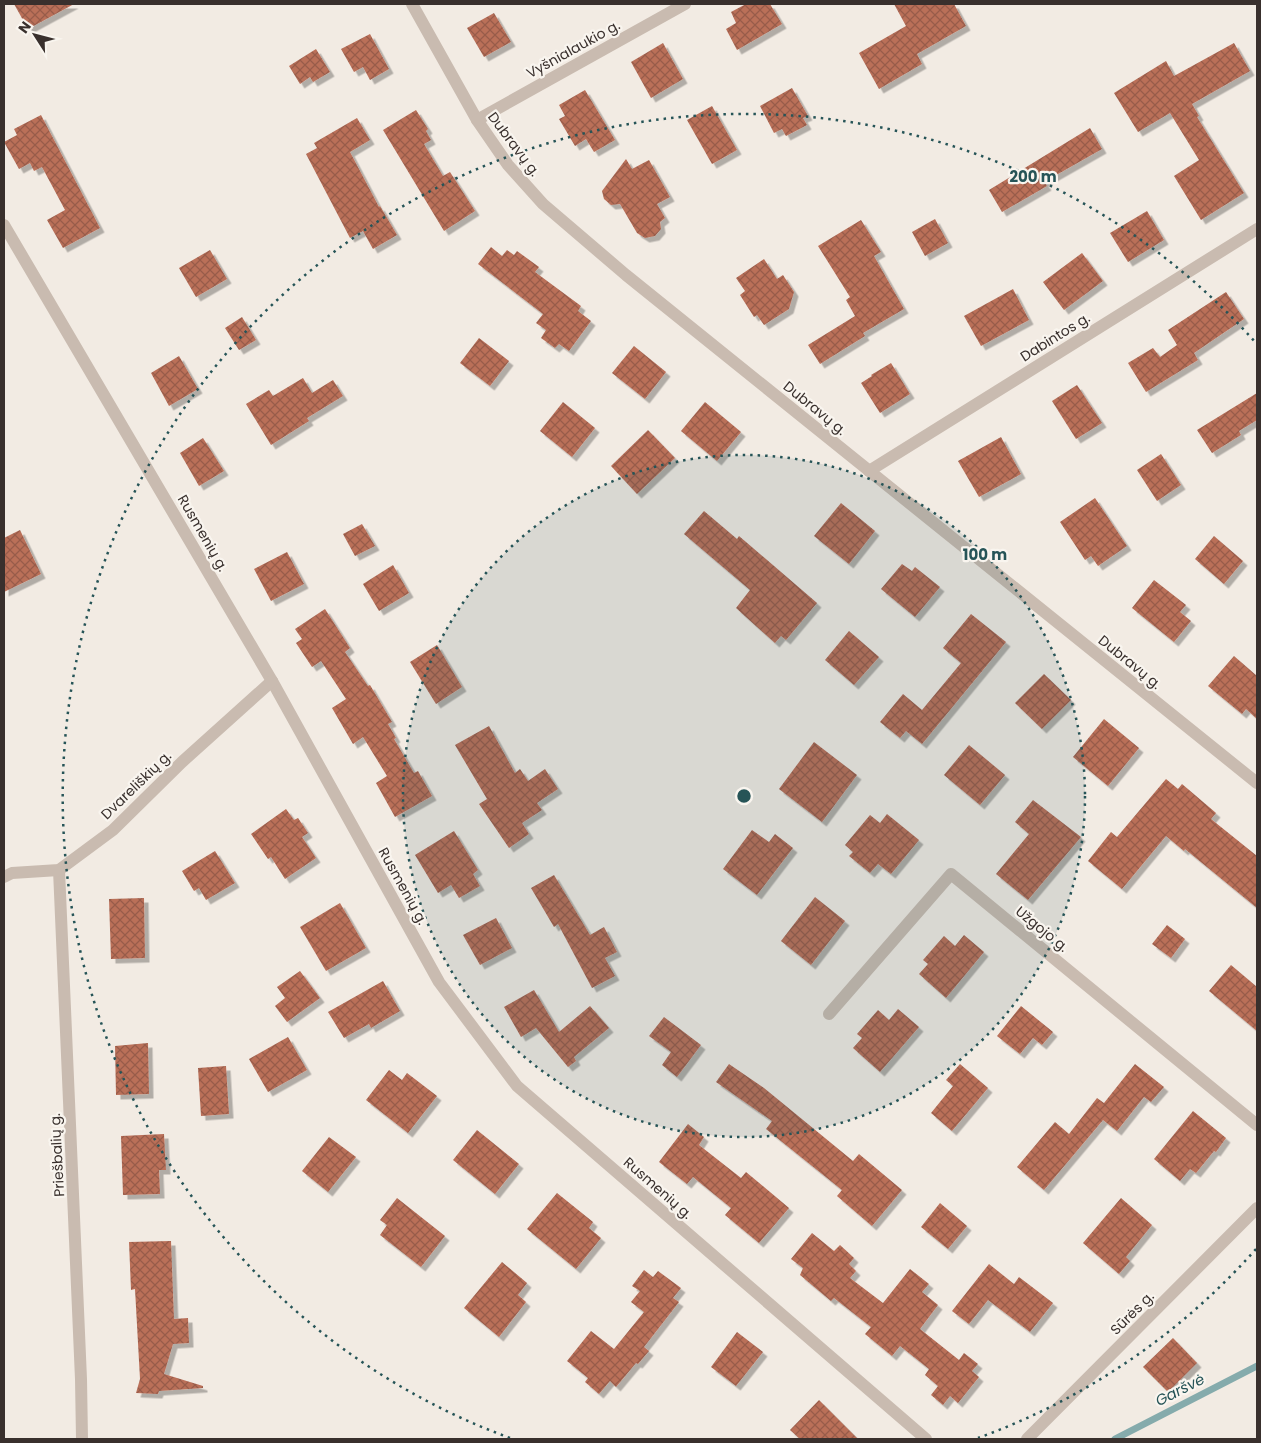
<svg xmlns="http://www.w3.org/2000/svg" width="1261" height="1443" viewBox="0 0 1261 1443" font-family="Poppins,sans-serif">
	<defs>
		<pattern id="building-cross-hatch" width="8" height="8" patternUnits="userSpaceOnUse" patternTransform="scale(1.25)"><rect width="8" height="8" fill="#ba6f59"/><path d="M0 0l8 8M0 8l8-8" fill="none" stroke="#985c4a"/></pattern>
		<filter id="shadow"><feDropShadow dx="4.5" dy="4.5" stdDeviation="0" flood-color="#0004"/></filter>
	</defs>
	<rect width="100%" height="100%" fill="#f2ebe3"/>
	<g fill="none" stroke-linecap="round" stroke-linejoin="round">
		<!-- stream -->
		<polyline stroke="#85abac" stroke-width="7" points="1115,1439 1257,1366"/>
	</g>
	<!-- building -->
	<g fill="url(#building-cross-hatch)" filter="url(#shadow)">
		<polygon points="14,4 74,4 28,29"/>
		<polygon points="746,4 770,4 782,24 737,50 726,29 736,23 731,12"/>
		<polygon points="894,4 954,4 966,26 917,54 922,64 879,89 859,53 906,26"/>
		<polygon points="494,13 511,42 484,57 467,28"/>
		<polygon points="370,34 389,69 370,80 363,67 354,72 341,49"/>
		<polygon points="663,43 683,79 651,98 631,62"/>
		<polygon points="1234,43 1250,71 1192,104 1199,116 1197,117 1244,193 1201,220 1174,176 1199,160 1170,113 1138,132 1114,93 1166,61 1174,76"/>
		<polygon points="316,49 330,72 313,82 310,77 300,84 289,66"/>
		<polygon points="792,88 808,116 803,118 807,125 786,136 782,129 774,133 760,106"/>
		<polygon points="585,90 615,140 594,152 586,139 575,146 559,119 565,116 559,105"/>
		<polygon points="712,106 737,150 712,164 687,120"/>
		<polygon points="416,110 428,129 426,131 431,140 424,144 443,176 450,172 475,211 444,231 383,130"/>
		<polygon points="41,115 100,228 63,248 47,220 65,210 42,167 34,171 30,163 19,169 4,142 17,135 14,129"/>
		<polygon points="357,118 370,140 350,152 379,207 380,206 397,235 373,249 363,231 350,238 306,154 317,148 314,143"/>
		<polygon points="1090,128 1102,149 1044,182 1047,186 1002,212 989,190"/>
		<polygon points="626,159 632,169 649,160 670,197 657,204 665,218 660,222 661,229 655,236 645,238 637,233 620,204 611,205 604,199 602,191"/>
		<polygon points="1147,211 1164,240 1128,262 1110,233"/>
		<polygon points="935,219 948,243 925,256 912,232"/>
		<polygon points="861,220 881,252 874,256 904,309 863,333 865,336 820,364 808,345 855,316 846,300 850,297 818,246"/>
		<polygon points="491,247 502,256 507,250 514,255 517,251 539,267 535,272 581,306 578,311 591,321 569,351 559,344 555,348 541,338 546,330 536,323 543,314 478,264"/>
		<polygon points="210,250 227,279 196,297 179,268"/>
		<polygon points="1082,253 1103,281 1064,310 1043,282"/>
		<polygon points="764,259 777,279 783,275 794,292 789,309 764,325 757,315 754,317 740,295 745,291 736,278"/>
		<polygon points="1013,289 1029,320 981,346 964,316"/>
		<polygon points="1226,292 1244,319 1194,353 1198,360 1146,392 1128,363 1153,348 1160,357 1177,345 1168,330"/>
		<polygon points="242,317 256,340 239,350 225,328"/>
		<polygon points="479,338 509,361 490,386 460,363"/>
		<polygon points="634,346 666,372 645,399 612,373"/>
		<polygon points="179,356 198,389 169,406 151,373"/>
		<polygon points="891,363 910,394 880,413 861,383 872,376 871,375"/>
		<polygon points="303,378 312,393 333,380 343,396 307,418 309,421 271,445 246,404 269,390 273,396"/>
		<polygon points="1077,385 1102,423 1076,439 1052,401"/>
		<polygon points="1257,393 1257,420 1239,431 1241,435 1212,453 1197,430"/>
		<polygon points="563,402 595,428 572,457 540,431"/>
		<polygon points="705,402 741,432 717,461 681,431"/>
		<polygon points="648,430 675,458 637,494 611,466"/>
		<polygon points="1001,437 1021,474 979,497 958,461"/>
		<polygon points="203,438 224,471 199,486 180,453"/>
		<polygon points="1161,454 1181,485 1157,501 1137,470"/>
		<polygon points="1095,498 1127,546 1098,566 1091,556 1085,560 1060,522"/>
		<polygon points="841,503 875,531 849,564 814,536"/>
		<polygon points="704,511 737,539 739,536 817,603 786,640 781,636 775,643 736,608 750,590 684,534"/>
		<polygon points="362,524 375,546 355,556 343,534"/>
		<polygon points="20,530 41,574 4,592 4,538"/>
		<polygon points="1214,536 1243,561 1224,584 1195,559"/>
		<polygon points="287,552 304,584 271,601 254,569"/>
		<polygon points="902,564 912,571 915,567 940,587 915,617 881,589"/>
		<polygon points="393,565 409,593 379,611 363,584"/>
		<polygon points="1154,580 1186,605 1180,612 1191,621 1174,642 1132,608"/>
		<polygon points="325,609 350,648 345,652 368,686 370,685 392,722 388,724 396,738 394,739 414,773 418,771 432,796 395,817 376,783 387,776 363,737 353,744 332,708 346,699 321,661 312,667 296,643 302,639 295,629"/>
		<polygon points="971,614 1006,642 922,744 906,731 900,738 880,722 903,694 922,710 961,663 943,648"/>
		<polygon points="849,631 879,657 854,685 825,660"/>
		<polygon points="437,645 462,687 436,704 410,662"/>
		<polygon points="1234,656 1257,676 1257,719 1246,709 1242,714 1208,686"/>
		<polygon points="1044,674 1071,700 1042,729 1015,703"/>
		<polygon points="1104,719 1139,748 1108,786 1073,757"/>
		<polygon points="489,726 515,773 520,769 528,781 545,769 558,789 537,803 542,810 522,823 529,834 509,848 479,804 487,799 455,745"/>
		<polygon points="814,742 857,775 822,822 779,789"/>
		<polygon points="969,745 1005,775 980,805 944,775"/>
		<polygon points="1166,779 1178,789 1182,784 1216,813 1211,819 1257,856 1257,908 1185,849 1184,851 1166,836 1122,889 1088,861 1111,832 1117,837"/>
		<polygon points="1033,800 1081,837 1028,900 996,874 1029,834 1015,822"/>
		<polygon points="286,809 294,820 298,818 308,833 302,837 316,858 285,879 271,857 268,859 251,834"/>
		<polygon points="887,814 919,840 891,874 878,864 870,873 849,856 853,852 845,845 870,815 880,823"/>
		<polygon points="752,830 769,842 775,834 793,848 757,895 723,869"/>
		<polygon points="454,831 478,870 473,874 480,886 459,898 451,885 438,893 415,855"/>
		<polygon points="215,851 235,883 206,900 199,888 194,891 182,871"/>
		<polygon points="554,875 590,935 604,927 617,952 605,958 615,976 592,988 558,924 554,927 531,888"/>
		<polygon points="815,897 845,921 811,965 781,941"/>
		<polygon points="144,898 145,958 111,959 109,899"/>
		<polygon points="340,903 366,948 326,971 300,927"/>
		<polygon points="496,918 512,948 480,965 463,935"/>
		<polygon points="1167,925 1185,939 1171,958 1152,944"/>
		<polygon points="964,935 984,952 946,998 919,974 928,964 923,960 944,936 955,946"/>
		<polygon points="1231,965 1257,987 1257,1031 1209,991"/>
		<polygon points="300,971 320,998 287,1022 275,1006 285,998 277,987"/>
		<polygon points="383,981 400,1011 371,1028 369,1024 344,1038 328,1012"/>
		<polygon points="534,990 559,1032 590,1006 609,1028 574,1057 576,1061 568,1067 536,1028 521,1037 504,1007"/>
		<polygon points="1021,1006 1053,1032 1042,1045 1033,1038 1020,1054 997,1036"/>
		<polygon points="898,1009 919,1027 880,1072 853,1048 862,1038 857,1034 878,1010 889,1020"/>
		<polygon points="664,1017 701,1045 677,1077 662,1065 671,1052 649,1036"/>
		<polygon points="288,1037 307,1070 268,1092 249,1059"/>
		<polygon points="148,1043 149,1094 116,1095 115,1046"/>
		<polygon points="729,1064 764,1088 853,1161 859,1154 902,1190 872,1226 837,1196 842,1190 766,1129 772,1121 716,1082"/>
		<polygon points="960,1064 988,1088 952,1131 931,1113 953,1086 946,1080"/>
		<polygon points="1135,1064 1164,1087 1151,1102 1144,1097 1117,1131 1103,1120 1044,1190 1017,1167 1055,1122 1069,1134 1097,1098 1104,1103"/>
		<polygon points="226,1066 229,1114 201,1116 198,1068"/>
		<polygon points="389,1070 402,1080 407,1073 437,1096 408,1133 366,1100"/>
		<polygon points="1193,1111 1226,1138 1216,1152 1214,1151 1196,1173 1190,1169 1180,1181 1154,1159"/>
		<polygon points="688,1124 704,1137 699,1145 741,1178 746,1172 789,1208 759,1243 725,1215 731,1208 693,1177 687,1184 659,1162"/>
		<polygon points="477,1130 519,1164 495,1194 453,1160"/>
		<polygon points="164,1134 166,1170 159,1170 160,1194 123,1195 121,1136"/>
		<polygon points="329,1137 356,1157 328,1192 302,1171"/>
		<polygon points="557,1193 593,1222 589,1228 601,1238 576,1269 527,1229"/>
		<polygon points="397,1198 445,1236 421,1267 380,1235 387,1225 380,1220"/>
		<polygon points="1121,1198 1152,1225 1126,1257 1130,1261 1119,1274 1083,1243"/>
		<polygon points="940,1203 967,1226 948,1249 921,1227"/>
		<polygon points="812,1233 834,1251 840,1245 854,1258 849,1264 856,1271 850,1278 883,1303 910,1269 929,1284 922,1292 938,1305 920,1329 959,1360 964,1353 978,1364 972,1371 979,1377 958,1403 950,1396 943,1405 931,1395 938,1386 925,1375 929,1369 900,1346 892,1356 865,1334 871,1327 834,1298 831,1301 800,1275 803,1268 791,1259"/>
		<polygon points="171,1241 174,1319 188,1318 189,1343 173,1344 164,1374 203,1386 203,1388 159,1391 158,1394 136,1393 140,1379 135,1289 131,1290 129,1242"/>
		<polygon points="502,1262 527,1283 518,1295 526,1302 499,1337 464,1308"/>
		<polygon points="989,1264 1014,1284 1019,1277 1053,1303 1030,1332 988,1300 969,1324 952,1311"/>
		<polygon points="644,1270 653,1277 658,1271 681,1288 673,1298 679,1302 644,1347 649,1351 638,1364 636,1363 616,1387 610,1381 599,1394 585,1382 588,1378 567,1361 591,1331 614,1349 644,1312 631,1302 640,1291 632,1286"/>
		<polygon points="737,1332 763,1352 736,1386 711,1367"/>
		<polygon points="1173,1338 1197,1363 1168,1392 1143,1367"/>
		<polygon points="819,1400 858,1439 800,1439 790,1430"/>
	</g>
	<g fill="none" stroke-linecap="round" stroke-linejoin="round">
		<!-- minor -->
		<g stroke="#c9bbb0" stroke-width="12">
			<polyline points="412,4 477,120 508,165 543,204 626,275 1257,783"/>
			<polyline points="477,120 685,4"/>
			<polyline points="4,225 272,681 439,982 517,1086 926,1439"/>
			<polyline points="869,471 1257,229"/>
			<polyline points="59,870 81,1379 82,1439"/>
			<polyline points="4,877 12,873 59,870 113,830 182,762 272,681"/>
			<polyline points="829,1014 951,874 1257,1125"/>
		</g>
		<!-- tertiary -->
		<polyline stroke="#c9bbb0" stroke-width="12" points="1027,1439 1257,1208"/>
	</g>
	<!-- distance rings -->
	<circle cx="744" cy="796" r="341" fill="#265457" fill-opacity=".12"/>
	<g fill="none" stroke="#265457" stroke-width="2.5" stroke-dasharray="2.5 5">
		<circle cx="744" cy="796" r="341"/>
		<path d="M1256 1249A683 683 0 0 1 978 1438M510 1438A683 683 0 1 1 1256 343"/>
	</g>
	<g text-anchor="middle" stroke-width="4.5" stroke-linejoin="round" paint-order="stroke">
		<!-- street labels -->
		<g font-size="14" fill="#39302d" stroke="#f9f5ef">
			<text transform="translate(573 49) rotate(-29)" y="5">Vyšnialaukio g.</text>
			<text transform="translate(514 144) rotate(53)" y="5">Dubravų g.</text>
			<text transform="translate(1055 337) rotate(-32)" y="5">Dabintos g.</text>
			<text transform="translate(815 408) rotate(39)" y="5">Dubravų g.</text>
			<text transform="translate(203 533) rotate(60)" y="5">Rusmenių g.</text>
			<text transform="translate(1130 662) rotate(39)" y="5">Dubravų g.</text>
			<text transform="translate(136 785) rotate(-44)" y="5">Dvareliškių g.</text>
			<text transform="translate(403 886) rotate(61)" y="5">Rusmenių g.</text>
			<text transform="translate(1042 929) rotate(39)" y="5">Užgojo g.</text>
			<text transform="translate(57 1155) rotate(-93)" y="5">Priešbalių g.</text>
			<text transform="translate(658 1188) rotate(41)" y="5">Rusmenių g.</text>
			<text transform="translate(1132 1313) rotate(-45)" y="5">Sūrės g.</text>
		</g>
		<!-- water labels -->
		<g font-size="15" font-style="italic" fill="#265457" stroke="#f9f5ef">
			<text transform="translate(1180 1390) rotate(-27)" y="5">Garšvė</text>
		</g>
	</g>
	<circle cx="744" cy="796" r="8" fill="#265457" stroke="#f9f5ef" stroke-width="2.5"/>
	<g font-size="15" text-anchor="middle" font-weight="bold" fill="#265457" stroke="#f9f5ef" stroke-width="4.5" stroke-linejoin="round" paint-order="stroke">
		<text x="1033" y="182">200 m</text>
		<text x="985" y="560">100 m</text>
	</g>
	<!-- border -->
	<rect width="1261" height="1443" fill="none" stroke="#39302d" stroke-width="10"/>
	<!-- north arrow -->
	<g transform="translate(35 35) rotate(306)" stroke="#f9f5ef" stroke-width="4" paint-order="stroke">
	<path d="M0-4L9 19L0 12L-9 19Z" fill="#39302d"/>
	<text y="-8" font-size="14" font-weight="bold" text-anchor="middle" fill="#39302d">N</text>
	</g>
</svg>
